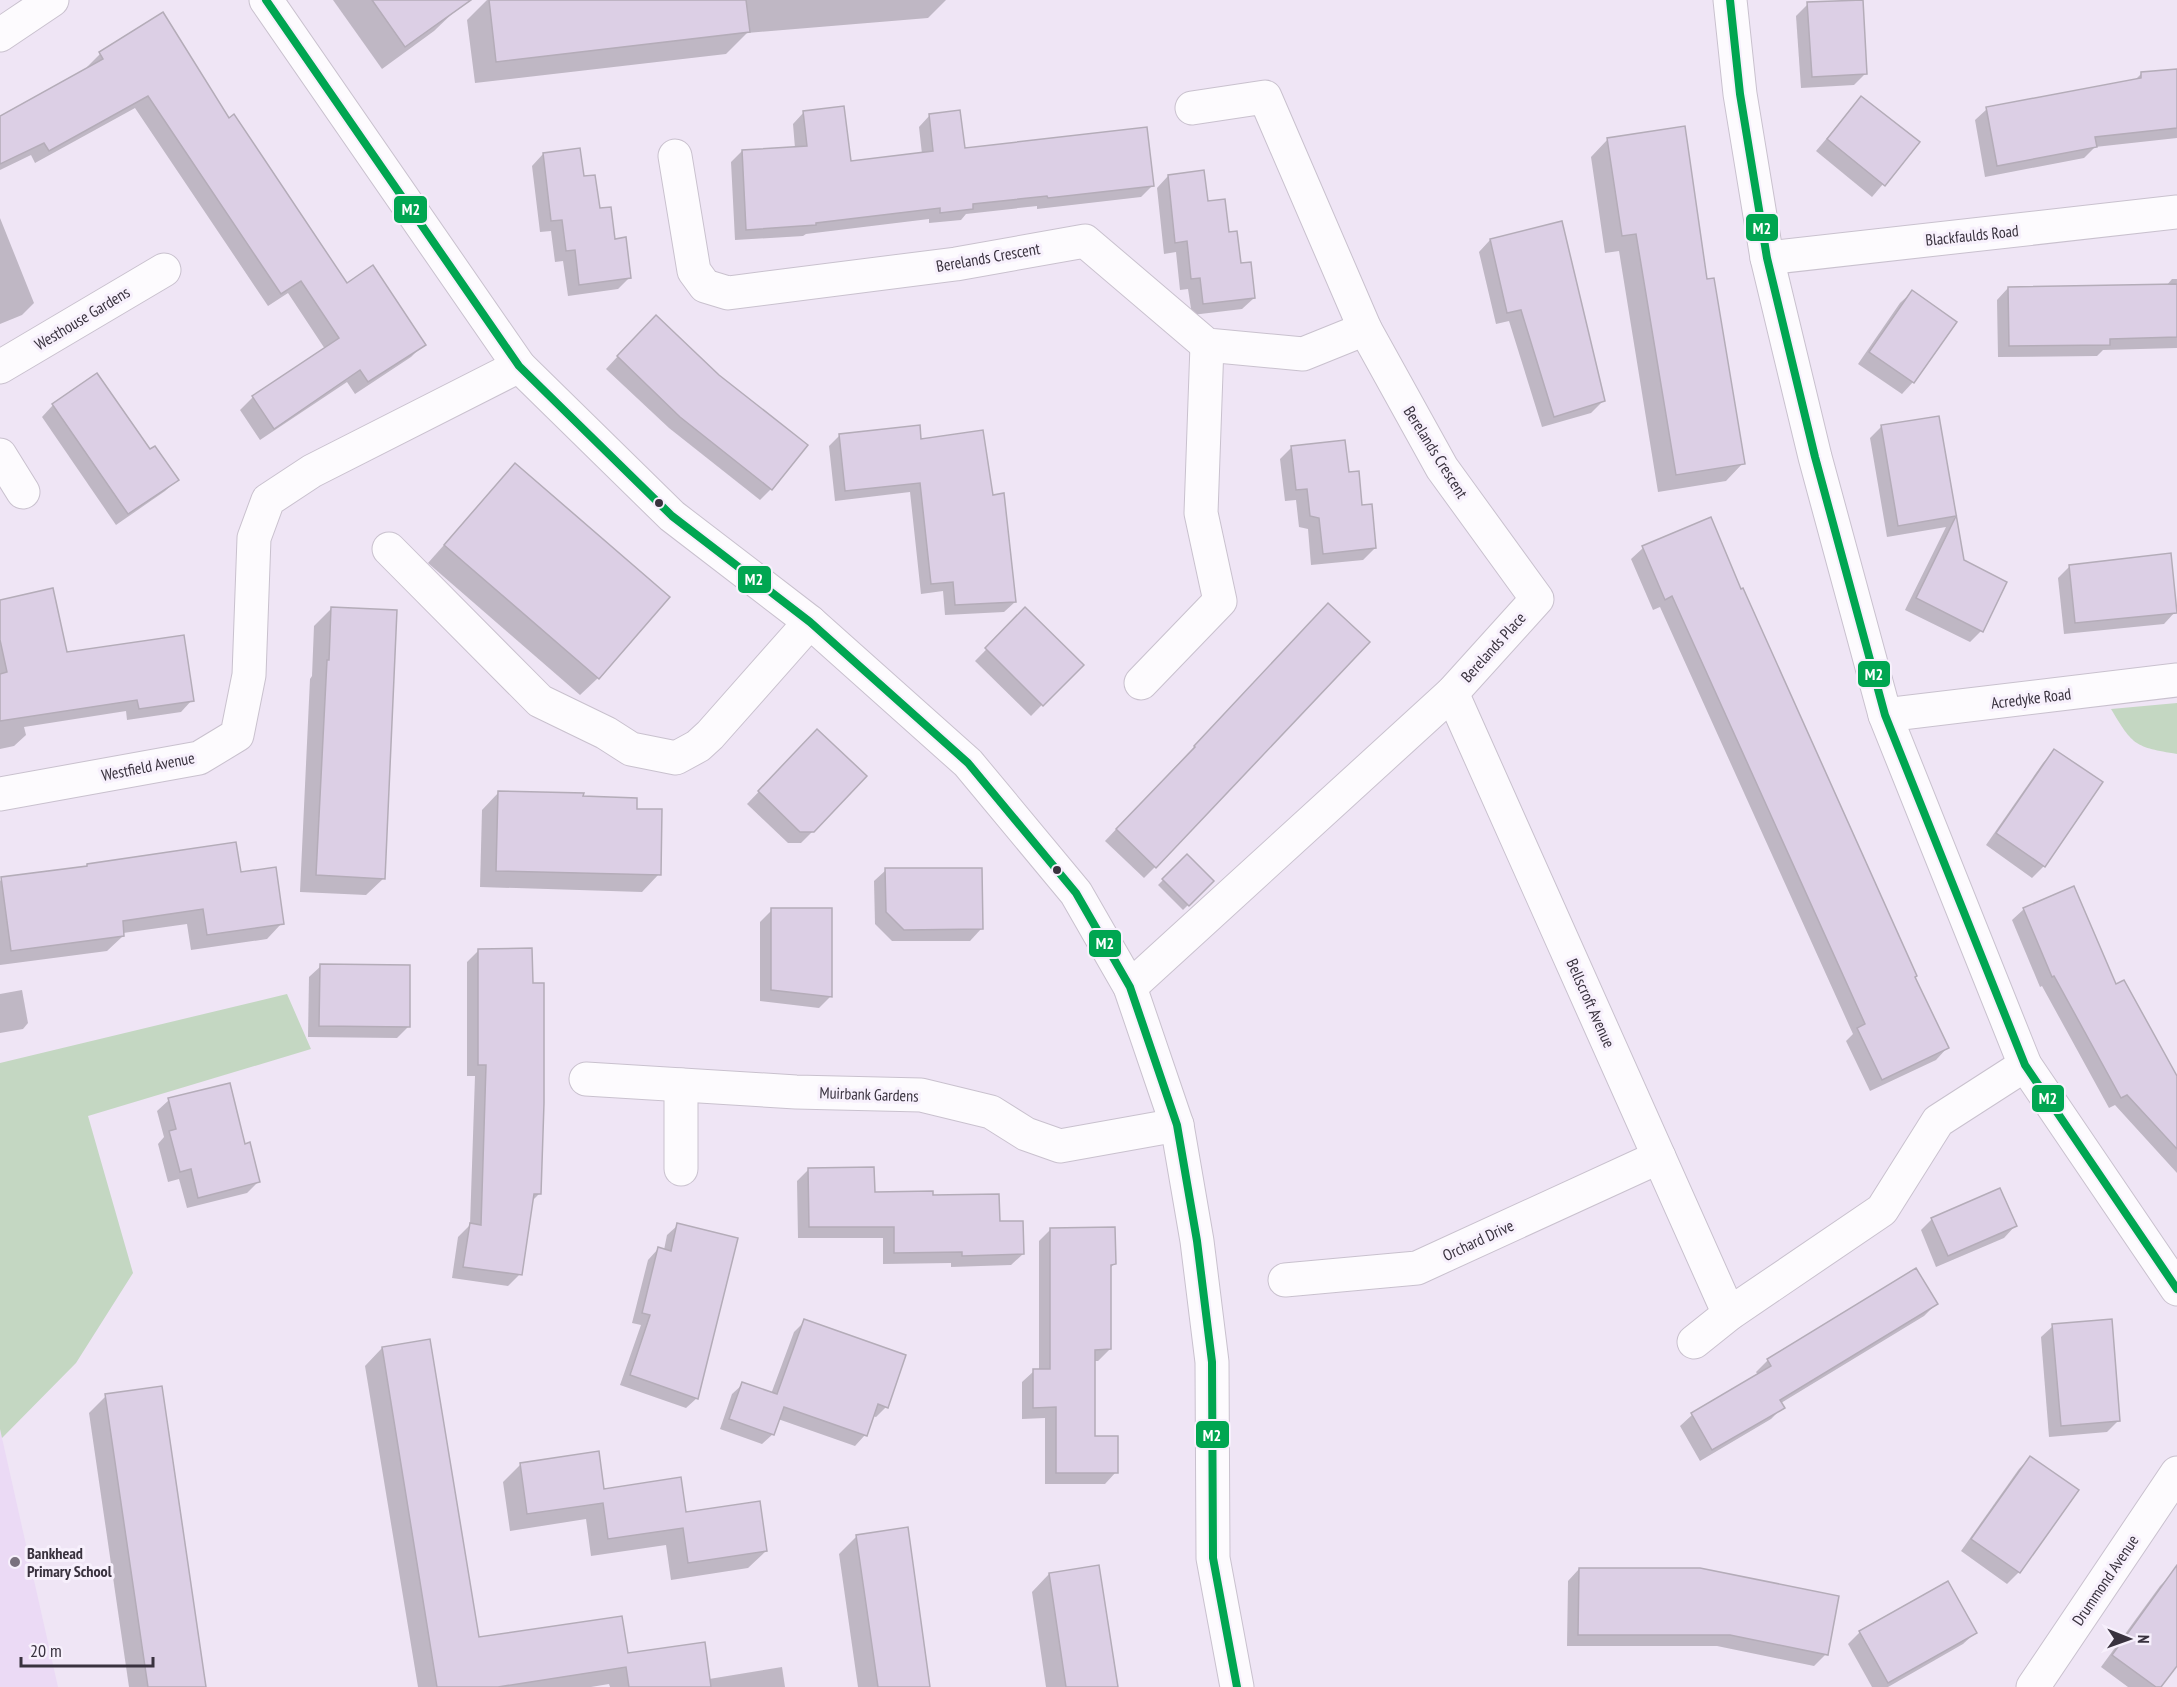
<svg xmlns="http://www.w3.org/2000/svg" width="2177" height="1687" viewBox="0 0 2177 1687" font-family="'PT Sans Narrow',sans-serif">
	<rect width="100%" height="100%" fill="#efe5f5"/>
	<!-- built -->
	<polygon fill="#ebdaf5" points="0,1429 58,1687 0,1687"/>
	<!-- green -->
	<g fill="#c4d7c2">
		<path d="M2177,703v51c-42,-7 -44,-8 -66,-45z"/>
		<polygon points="287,994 311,1049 88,1116 133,1273 76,1363 2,1438 0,1429 0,1063"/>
	</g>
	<!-- shadow -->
	<g fill="#0003">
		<polygon points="333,0 451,0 457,9 434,31 382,69"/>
		<polygon points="487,0 946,0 928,18 747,33 726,54 475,83 467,20"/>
		<polygon points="1808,4 1865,74 1854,85 1801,88 1796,16"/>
		<polygon points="162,14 228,120 346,285 424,344 411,357 355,394 347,382 260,440 240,410 253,397 325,349 288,293 268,306 135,108 35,163 31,155 0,170 0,117 88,68 87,67 100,54"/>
		<polygon points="2177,70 2177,138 2095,147 2084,158 1985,177 1975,120 1987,109 2134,81 2141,74"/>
		<polygon points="1861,98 1918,143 1872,197 1816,151"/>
		<polygon points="804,112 849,163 922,154 919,127 930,115 964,150 1152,186 1141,197 1037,209 1037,206 966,214 961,220 929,223 929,219 806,234 803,236 735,240 731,162 742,151 795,148 793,124"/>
		<polygon points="1608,139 1706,281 1743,463 1726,481 1658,492 1619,251 1605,253 1591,157"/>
		<polygon points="543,154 583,178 630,277 618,289 568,296 563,261 555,262 551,231 540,232 532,166"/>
		<polygon points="1168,176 1228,234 1254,298 1242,309 1192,315 1188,289 1180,290 1176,252 1164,254 1157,188"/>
		<polygon points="0,218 34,303 22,315 0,324"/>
		<polygon points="1490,240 1603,401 1591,413 1542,427 1509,321 1496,324 1479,252"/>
		<polygon points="2172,279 2177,279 2177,348 2103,350 2097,356 1998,357 1997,300 2008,288 2166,286"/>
		<polygon points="1912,292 1913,382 1902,394 1858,364 1900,303"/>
		<polygon points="644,328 771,489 760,500 669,428 606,369"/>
		<polygon points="53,405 177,480 165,491 116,525 42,417"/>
		<polygon points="1938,417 1962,561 1981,631 1970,642 1905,610 1946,527 1887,537 1870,438 1881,427"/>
		<polygon points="839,436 920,441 992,496 1015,602 1004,612 945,615 943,591 921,594 910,492 835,501 829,446"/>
		<polygon points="1292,447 1360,506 1375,548 1363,560 1311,565 1308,529 1299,527 1296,500 1285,501 1280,459"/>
		<polygon points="515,465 598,678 580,695 428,563"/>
		<polygon points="1643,548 1740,591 1947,1048 1936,1060 1870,1091 1846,1041 1853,1034 1660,607 1653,610 1631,559"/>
		<polygon points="2070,566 2175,612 2164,624 2064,634 2058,578"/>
		<polygon points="0,601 65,654 192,700 181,712 127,720 126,711 24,727 26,735 14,746 0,749"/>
		<polygon points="332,608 384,878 366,895 300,892 310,679 312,676 314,626"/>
		<polygon points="1025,610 1081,665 1031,716 975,661"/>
		<polygon points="1317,617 1155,867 1144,878 1105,841"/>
		<polygon points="817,731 813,831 801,843 788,843 747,804"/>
		<polygon points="2054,751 2044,866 2032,878 1986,845 2043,763"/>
		<polygon points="499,792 582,798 635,810 659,874 642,892 480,887 482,810"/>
		<polygon points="1187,856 1212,881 1183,910 1158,885"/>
		<polygon points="88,865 240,874 282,923 267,939 191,950 187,924 123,933 123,936 107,951 0,965 0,881 2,879 85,868"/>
		<polygon points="886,870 981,929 970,941 892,941 875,924 874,881"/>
		<polygon points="2024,909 2115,986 2177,1079 2177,1173 2115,1105 2109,1108 2042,986 2040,987 2012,920"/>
		<polygon points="772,910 831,996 819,1008 760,1001 760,922"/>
		<polygon points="479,950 539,1194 531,1202 520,1274 508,1286 452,1278 458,1237 470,1225 475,1076 467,1076 467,962"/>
		<polygon points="321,966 408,1027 397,1038 308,1037 309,977"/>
		<polygon points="22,990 28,1023 23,1029 0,1033 0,994"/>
		<polygon points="169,1100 244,1145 259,1181 247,1193 187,1208 179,1179 168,1182 158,1144 164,1137 157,1111"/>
		<polygon points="809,1169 873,1193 931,1196 998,1223 1023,1254 1011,1265 951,1267 951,1263 883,1264 883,1238 798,1238 797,1181"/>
		<polygon points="1932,1219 2015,1226 2004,1238 1936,1267 1921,1230"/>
		<polygon points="678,1225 697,1398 686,1408 620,1385 641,1325 632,1323 648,1260 658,1249 664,1250 667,1235"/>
		<polygon points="1051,1229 1114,1264 1109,1269 1110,1349 1098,1361 1093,1361 1093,1438 1116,1472 1105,1484 1045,1484 1045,1418 1022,1419 1022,1382 1034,1371 1039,1371 1039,1241"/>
		<polygon points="1915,1270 1936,1304 1924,1316 1781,1403 1783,1407 1771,1419 1700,1461 1680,1426 1692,1415 1758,1375 1756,1372 1768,1360"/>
		<polygon points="805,1321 886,1407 876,1417 872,1416 865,1435 855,1446 778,1419 773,1434 762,1444 720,1429 732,1394 743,1384 771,1394 794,1332"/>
		<polygon points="2053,1326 2119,1420 2107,1432 2049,1437 2041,1337"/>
		<polygon points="382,1348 478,1639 627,1655 709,1679 782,1667 785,1687 610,1687 609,1684 591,1687 418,1687 365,1366"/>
		<polygon points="106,1396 205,1687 129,1687 89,1413"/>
		<polygon points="2030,1458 2076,1490 2019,1572 2007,1584 1961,1551 2019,1469"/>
		<polygon points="520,1465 685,1514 766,1551 748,1568 671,1580 666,1545 591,1556 586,1519 510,1531 503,1482"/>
		<polygon points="857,1536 929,1687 858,1687 839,1554"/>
		<polygon points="1579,1569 1826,1654 1814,1666 1717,1646 1567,1646 1568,1581"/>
		<polygon points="1049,1574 1116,1687 1046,1687 1032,1592"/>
		<polygon points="2172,1574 2177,1578 2177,1663 2160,1687 2128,1687 2101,1667 2160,1586"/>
		<polygon points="1947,1584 1975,1633 1963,1644 1888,1687 1872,1687 1848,1644 1860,1632"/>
	</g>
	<!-- building -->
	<g fill="#dccfe5" stroke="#b4acb8" stroke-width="1.5">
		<polygon points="372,0 471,0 405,47"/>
		<polygon points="489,0 746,0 750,32 496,62"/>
		<polygon points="1863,0 1867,74 1812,77 1807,2"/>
		<polygon points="163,12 229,118 234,114 347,283 373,265 426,345 368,382 360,370 274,429 252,396 339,338 301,281 281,294 148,96 49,151 44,143 0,164 0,116 103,59 99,52"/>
		<polygon points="2177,69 2177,128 2095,137 2097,147 1997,166 1986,107 2141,78 2141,72"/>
		<polygon points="1861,96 1920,142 1885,186 1827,139"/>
		<polygon points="844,106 851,161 933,151 929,114 960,110 965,148 1147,127 1154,186 1048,198 1047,196 973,204 973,209 940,213 940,208 816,223 816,225 746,230 742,150 807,146 803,111"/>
		<polygon points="1685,126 1707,279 1714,278 1745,464 1676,475 1636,234 1622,236 1607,138"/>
		<polygon points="580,148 584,176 595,175 600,208 611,207 615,239 626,237 631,278 579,285 575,250 566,251 562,220 551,221 543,153"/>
		<polygon points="1204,170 1208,201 1225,199 1229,232 1237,231 1241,263 1251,262 1255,298 1203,304 1200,278 1191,279 1187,241 1175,243 1168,175"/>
		<polygon points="1562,221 1605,401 1554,417 1521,310 1507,313 1490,239"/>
		<polygon points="2177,284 2177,337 2110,339 2110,345 2009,346 2008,287"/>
		<polygon points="1912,290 1957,322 1914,383 1869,352"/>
		<polygon points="656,315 719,375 808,445 772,490 680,417 617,356"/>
		<polygon points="97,373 150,449 155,446 179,480 128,514 52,404"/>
		<polygon points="1939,416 1964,560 2007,582 1983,632 1916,598 1956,516 1898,526 1881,425"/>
		<polygon points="920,425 921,439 983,430 993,495 1004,493 1016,602 955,605 953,582 931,584 920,483 845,491 839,434"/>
		<polygon points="1345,440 1349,472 1359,471 1362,505 1372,504 1376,548 1323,554 1319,518 1310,516 1307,489 1296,490 1291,446"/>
		<polygon points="515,463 670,597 599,679 444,545"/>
		<polygon points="1711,517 1741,589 1743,588 1917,976 1915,977 1949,1048 1882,1080 1857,1028 1865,1024 1672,596 1665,600 1642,546"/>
		<polygon points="2171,553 2177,613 2075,623 2069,565"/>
		<polygon points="53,588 67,652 184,635 194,701 139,709 137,700 0,721 0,674 7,672 0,640 0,600"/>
		<polygon points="1328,603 1370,642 1156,868 1116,829 1195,747 1194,746"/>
		<polygon points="331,607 397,610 385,879 316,875 327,660 329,660"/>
		<polygon points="1025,607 1084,665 1043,706 985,648"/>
		<polygon points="817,729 867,776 814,832 800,832 758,791"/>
		<polygon points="2054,749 2103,782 2045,867 1996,833"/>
		<polygon points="498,791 584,793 583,796 637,798 637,809 662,809 661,875 496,871"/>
		<polygon points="236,842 241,872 276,867 284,924 207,935 203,909 123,921 124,936 11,951 1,877 87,866 87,864"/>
		<polygon points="1187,854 1214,881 1189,906 1162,879"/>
		<polygon points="885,868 982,868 983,929 904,930 886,912"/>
		<polygon points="2074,886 2116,984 2124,980 2177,1076 2177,1149 2127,1095 2121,1098 2054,976 2052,977 2023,908"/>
		<polygon points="771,908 832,908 832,997 771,990"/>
		<polygon points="532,948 533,983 544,983 544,1103 541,1194 534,1194 522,1275 463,1267 470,1223 481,1225 486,1065 478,1065 478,949"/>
		<polygon points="320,964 410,965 410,1027 319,1026"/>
		<polygon points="230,1083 245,1144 250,1142 260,1182 198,1198 191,1169 180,1172 169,1131 176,1129 168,1098"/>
		<polygon points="874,1167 875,1192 933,1191 933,1195 999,1194 1000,1221 1023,1221 1024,1254 962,1256 962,1252 894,1253 894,1227 809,1227 808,1168"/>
		<polygon points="2000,1188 2017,1226 1948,1256 1931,1218"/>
		<polygon points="677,1223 738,1238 698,1399 630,1375 650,1315 642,1313 658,1247 671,1251"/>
		<polygon points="1115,1227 1116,1264 1111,1265 1111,1349 1095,1350 1095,1436 1118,1436 1118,1473 1056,1473 1056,1407 1033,1408 1033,1369 1050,1369 1050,1228"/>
		<polygon points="1916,1268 1938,1304 1780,1400 1785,1408 1712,1450 1691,1413 1771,1366 1767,1359"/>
		<polygon points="804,1319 906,1355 888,1408 878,1404 867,1436 784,1407 774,1435 729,1419 742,1382 777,1394"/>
		<polygon points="2112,1319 2120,1421 2061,1426 2052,1324"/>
		<polygon points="430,1339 479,1637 622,1616 628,1653 705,1642 711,1687 629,1687 626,1667 498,1687 437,1687 382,1347"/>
		<polygon points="162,1386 206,1687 148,1687 105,1394"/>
		<polygon points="599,1451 604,1489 681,1477 686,1512 760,1501 767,1551 688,1563 683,1528 608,1539 603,1503 527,1514 520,1463"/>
		<polygon points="2030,1456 2079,1490 2020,1573 1971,1539"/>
		<polygon points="908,1527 930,1687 878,1687 856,1535"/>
		<polygon points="1099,1565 1118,1687 1066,1687 1049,1573"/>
		<polygon points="2177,1565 2177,1666 2161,1687 2156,1687 2112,1655"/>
		<polygon points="1579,1568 1700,1568 1839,1596 1828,1655 1730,1635 1578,1635"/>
		<polygon points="1948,1581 1977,1633 1888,1683 1859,1631"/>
	</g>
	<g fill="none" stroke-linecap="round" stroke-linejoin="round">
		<!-- minor casing -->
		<g stroke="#c9c1ce" stroke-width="35">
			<g id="minor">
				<polyline points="266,0 519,366 672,516 810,622 968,763 1076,893 1130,987 1177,1125 1197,1241 1212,1362 1213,1558 1237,1687"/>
				<polyline points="1730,0 1740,94 1767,258 1815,457 1885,715 2025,1065 2177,1289"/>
				<polyline points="0,35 52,0"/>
				<polyline points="1192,108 1265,97 1365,329"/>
				<polyline points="675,156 694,271 705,286 728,293 956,264 1085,241 1207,345 1303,354 1365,329 1442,468 1537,599 1452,693 1130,987"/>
				<polyline points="1767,258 2177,212"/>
				<polyline points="0,367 164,270"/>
				<polyline points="0,455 23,492"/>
				<polyline points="389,549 540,701 606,733 631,749 676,758 698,746 710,735 810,622"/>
				<polyline points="1141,683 1220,601 1201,513 1207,345"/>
				<polyline points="1452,693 1729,1314"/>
				<polyline points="1885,715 2177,680"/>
				<polyline points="0,794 199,758 237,735 249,675 254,538 268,500 312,471 519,366"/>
				<polyline points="586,1079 796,1092 921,1095 991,1112 1026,1134 1060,1146 1177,1125"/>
				<polyline points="681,1085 681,1169"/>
				<polyline points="1285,1280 1417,1268 1659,1157"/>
				<polyline points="1694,1342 1729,1314 1882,1210 1938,1121 2025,1065"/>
				<polyline points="2033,1687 2177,1473"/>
			</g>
		</g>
		<!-- minor -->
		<use href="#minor" stroke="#fdfbfe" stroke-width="33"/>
		<!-- bus-1 casing -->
		<g stroke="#f7f0fc" stroke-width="12">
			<g id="bus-1">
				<polyline points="266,0 519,366 672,516 810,622 968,763 1076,893 1130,987 1177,1125 1197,1241 1212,1362 1213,1558 1237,1687"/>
				<polyline points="1730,0 1740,94 1767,258 1815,457 1885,715 2025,1065 2177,1289"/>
			</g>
		</g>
		<!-- bus-1 -->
		<use href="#bus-1" stroke="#00a651" stroke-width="8"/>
	</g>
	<!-- markers -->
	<g fill="#39323e" stroke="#f7f0fc" stroke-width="2">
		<circle cx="659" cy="503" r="5"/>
		<circle cx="1057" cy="870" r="5"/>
	</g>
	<circle fill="#79717e" stroke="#f7f0fc" stroke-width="2" cx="15" cy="1562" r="6"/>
	<g text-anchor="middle" stroke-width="6" stroke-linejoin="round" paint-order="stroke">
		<!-- street labels -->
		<g font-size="16" fill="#39323e" stroke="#f7f0fc">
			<text transform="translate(1972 235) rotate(-6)" y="6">Blackfaulds Road</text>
			<text transform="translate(988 257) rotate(-10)" y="6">Berelands Crescent</text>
			<text transform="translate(82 318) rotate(-31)" y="6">Westhouse Gardens</text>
			<text transform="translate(1436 452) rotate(58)" y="6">Berelands Crescent</text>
			<text transform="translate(1493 647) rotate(-48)" y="6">Berelands Place</text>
			<text transform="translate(2031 698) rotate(-7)" y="6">Acredyke Road</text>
			<text transform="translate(148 766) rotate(-11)" y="6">Westfield Avenue</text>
			<text transform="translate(1591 1003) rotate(66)" y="6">Bellscroft Avenue</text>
			<text transform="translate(869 1094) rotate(2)" y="6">Muirbank Gardens</text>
			<text transform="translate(1478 1240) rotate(-25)" y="6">Orchard Drive</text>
			<text transform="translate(2105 1580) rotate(-56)" y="6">Drummond Avenue</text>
		</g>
		<!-- poi labels -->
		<g font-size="16" font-weight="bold" fill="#39323e" stroke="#f7f0fc" text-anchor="start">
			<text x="27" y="1559">Bankhead<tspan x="27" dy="18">Primary School</tspan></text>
		</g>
	</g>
	<g stroke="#f7f0fc" stroke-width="2">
		<rect x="393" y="195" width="35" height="29" rx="6" fill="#00a651"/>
		<rect x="1745" y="213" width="34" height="29" rx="6" fill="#00a651"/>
		<rect x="737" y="565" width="35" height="29" rx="6" fill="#00a651"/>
		<rect x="1857" y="660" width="34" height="28" rx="6" fill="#00a651"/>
		<rect x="1088" y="929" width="34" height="29" rx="6" fill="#00a651"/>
		<rect x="2031" y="1084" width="34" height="29" rx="6" fill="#00a651"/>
		<rect x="1195" y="1420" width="35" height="29" rx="6" fill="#00a651"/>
	</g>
	<g font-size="16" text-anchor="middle" font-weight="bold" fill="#fff">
		<text x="411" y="215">M2</text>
		<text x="1762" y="234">M2</text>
		<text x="754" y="585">M2</text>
		<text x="1874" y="680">M2</text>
		<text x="1105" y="949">M2</text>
		<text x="2048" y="1104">M2</text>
		<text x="1212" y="1441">M2</text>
	</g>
	<!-- north arrow -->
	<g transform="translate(2129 1639) rotate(91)" stroke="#f7f0fc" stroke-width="4.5" paint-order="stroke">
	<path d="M0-4.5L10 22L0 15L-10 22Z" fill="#39323e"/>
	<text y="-9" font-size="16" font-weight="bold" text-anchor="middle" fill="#39323e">N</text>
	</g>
	<!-- scale -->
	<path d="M21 1657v9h132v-9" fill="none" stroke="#39323e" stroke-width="3"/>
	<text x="30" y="1657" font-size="18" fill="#39323e" stroke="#f7f0fc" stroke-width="4.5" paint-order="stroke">20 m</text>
</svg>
